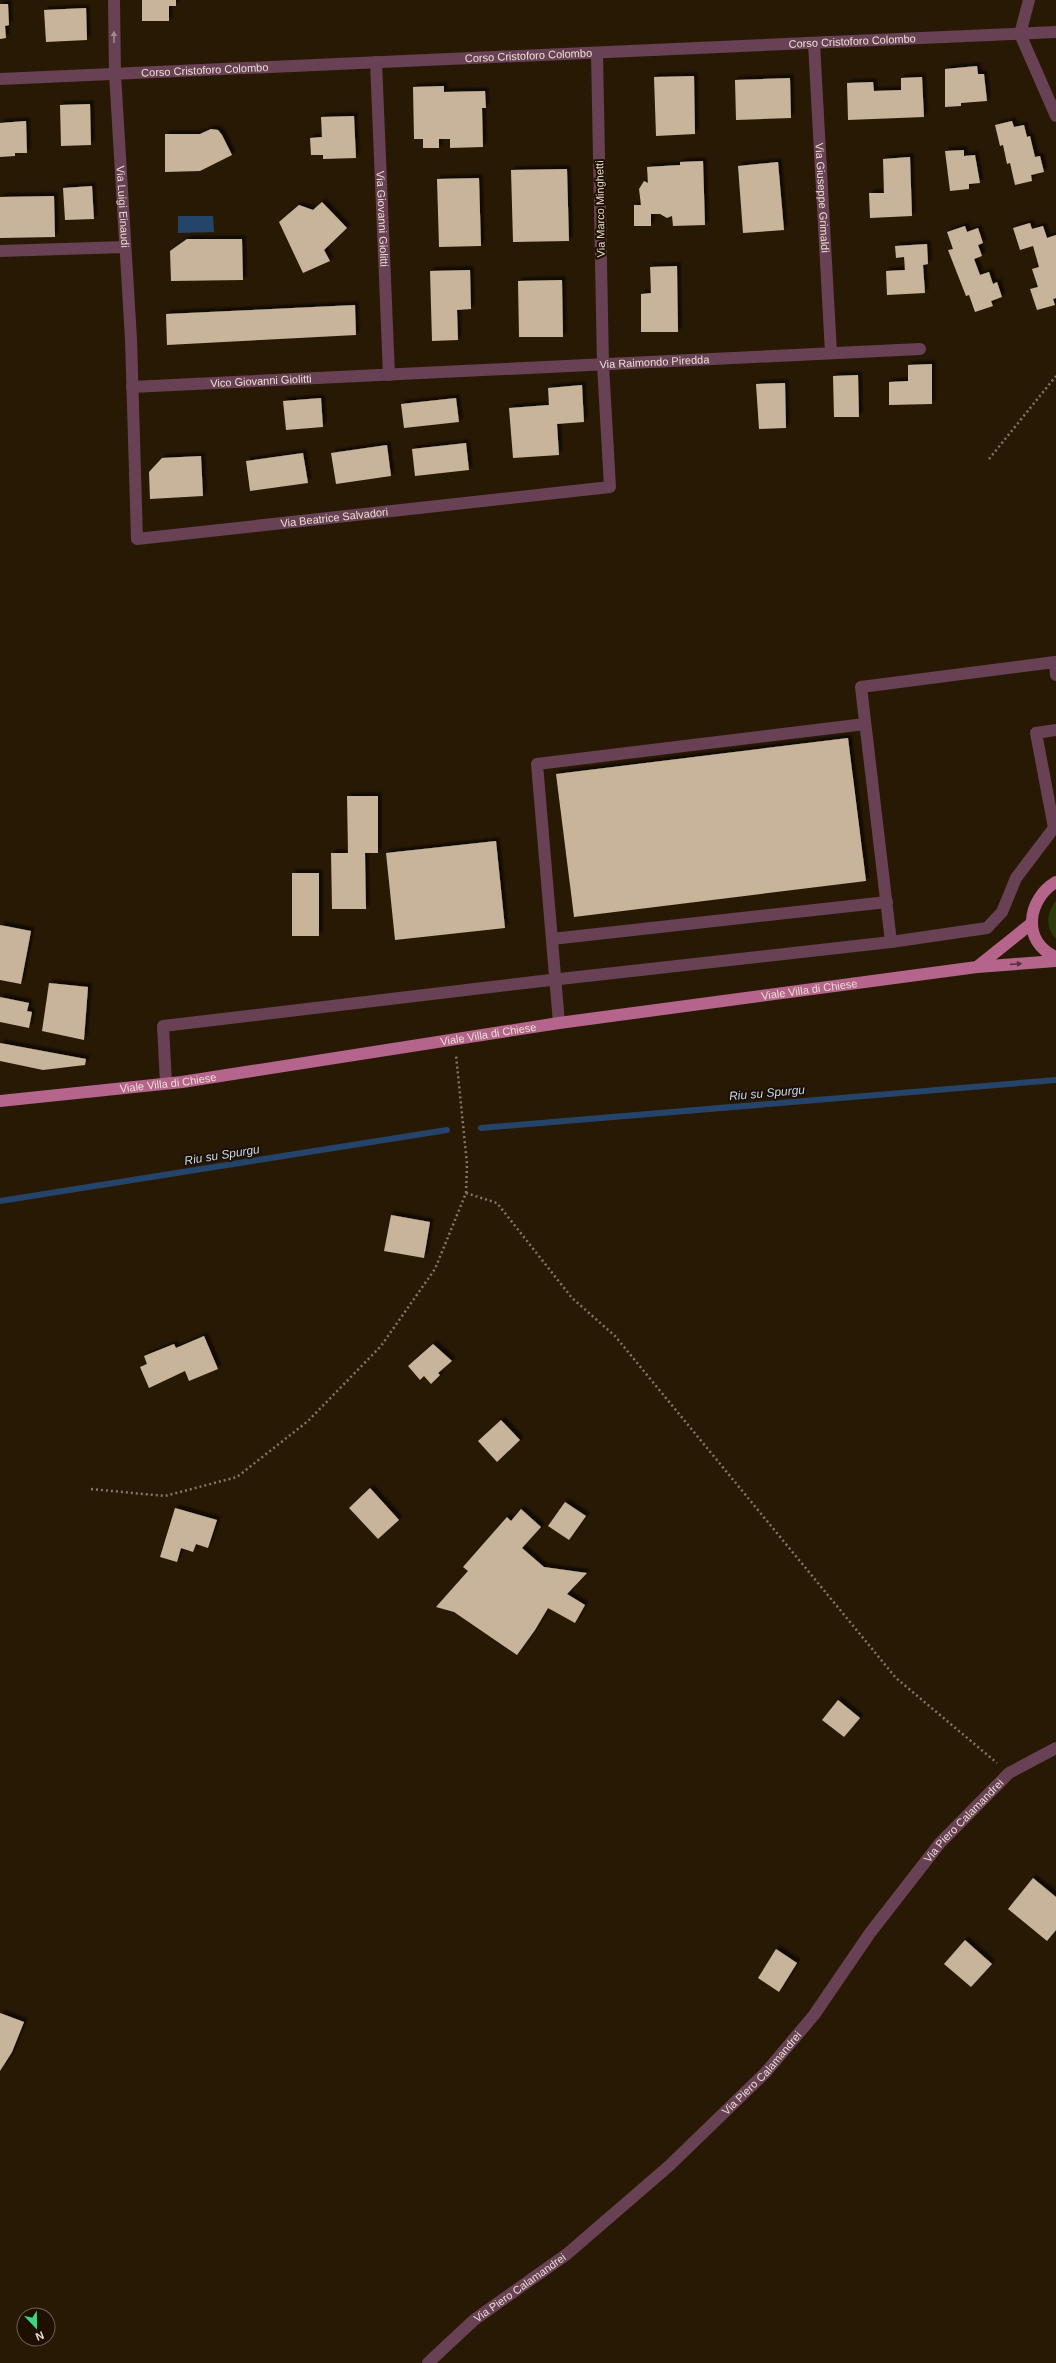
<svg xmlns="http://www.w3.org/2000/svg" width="1056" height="2363" viewBox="0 0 1056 2363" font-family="Arial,sans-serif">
	<defs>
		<filter id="shadow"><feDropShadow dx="3.5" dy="-3.5" stdDeviation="1" flood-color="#0009"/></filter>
	</defs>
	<rect width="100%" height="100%" fill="#281904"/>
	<!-- green -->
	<path fill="#2b3b09" d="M1056,901v38c-11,-12 -10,-26 0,-38z"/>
	<!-- water -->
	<polygon fill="#244469" points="178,216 213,216 214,232 178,233"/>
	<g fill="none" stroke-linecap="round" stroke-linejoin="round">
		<!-- stream -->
		<g stroke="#244469" stroke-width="6">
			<polyline points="481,1128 1056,1080"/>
			<polyline points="0,1201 447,1130"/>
		</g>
	</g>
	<!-- building -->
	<g fill="#c7b49b" filter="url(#shadow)">
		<polygon points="142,0 176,0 176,6 169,6 169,21 142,21"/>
		<polygon points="0,4 8,4 9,25 5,26 6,38 0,39"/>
		<polygon points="86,8 87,40 46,42 44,10"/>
		<polygon points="977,66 978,74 984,74 987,101 961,103 961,106 945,107 945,69"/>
		<polygon points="694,76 695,134 656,136 654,77"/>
		<polygon points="922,77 924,117 848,120 847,83 873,82 874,91 901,90 901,78"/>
		<polygon points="790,78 791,118 736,120 735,80"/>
		<polygon points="444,86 444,92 485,91 486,108 482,108 483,147 450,148 450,139 439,139 439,148 423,148 423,139 414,139 413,87"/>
		<polygon points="90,104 91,145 61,146 60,105"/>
		<polygon points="354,116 356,158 323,159 323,155 311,155 310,138 322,137 321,117"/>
		<polygon points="26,121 27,153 15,153 15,156 0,157 0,123"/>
		<polygon points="1012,121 1014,127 1024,125 1027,137 1030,136 1035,157 1040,156 1044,172 1031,175 1032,181 1015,185 1010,163 1007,164 1003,145 1000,146 995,125"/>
		<polygon points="211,129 218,130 222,135 232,155 200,171 165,172 165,134 200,134"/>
		<polygon points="964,150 964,156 975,155 980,183 969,184 969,189 950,191 945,151"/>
		<polygon points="910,157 912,216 870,218 869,193 884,193 883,159"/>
		<polygon points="703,161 705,225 673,226 672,216 667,218 660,214 651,214 651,226 634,226 634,205 641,205 639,189 644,181 648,183 647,167 680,165 680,162"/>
		<polygon points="778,162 784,230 743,233 738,166"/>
		<polygon points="567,169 569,241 513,242 511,170"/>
		<polygon points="479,178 481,246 439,247 437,179"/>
		<polygon points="92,186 94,219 65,220 63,188"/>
		<polygon points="54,196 55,237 0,238 0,197"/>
		<polygon points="322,202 347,228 324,250 330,261 303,273 279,222 299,205 313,210"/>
		<polygon points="1030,223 1032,229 1043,226 1047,238 1056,235 1056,298 1053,299 1055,305 1037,310 1030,289 1038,287 1032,269 1039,267 1033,246 1020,250 1013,228"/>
		<polygon points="965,226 967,232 978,228 983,243 978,245 982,256 974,259 980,275 989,272 993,284 997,282 1002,297 991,301 993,306 975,312 969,295 966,296 948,250 953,249 947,232"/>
		<polygon points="187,239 242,239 243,280 171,281 170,251"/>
		<polygon points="927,244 928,264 923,265 925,293 887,295 886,271 905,270 904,257 896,258 895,246"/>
		<polygon points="677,266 678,332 641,332 641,294 651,293 650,267"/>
		<polygon points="470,270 471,309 457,310 458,340 432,341 430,271"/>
		<polygon points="562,280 563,337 519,337 518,281"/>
		<polygon points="355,305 356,335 167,345 166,314"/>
		<polygon points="932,364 932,404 889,405 889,382 908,381 908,365"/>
		<polygon points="858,375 859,417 834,417 833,376"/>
		<polygon points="785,383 786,428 759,429 756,384"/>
		<polygon points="582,385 584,422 557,424 559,455 513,458 509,408 549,405 548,388"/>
		<polygon points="321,398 323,427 286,430 283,401"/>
		<polygon points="456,398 459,422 404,428 401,404"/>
		<polygon points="466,443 469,470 415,476 412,449"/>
		<polygon points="387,445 391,476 336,484 331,453"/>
		<polygon points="303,453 308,483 250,491 246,461"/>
		<polygon points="201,456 203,496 150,499 149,472 162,458"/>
		<polygon points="848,738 866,881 574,917 556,774"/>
		<polygon points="347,796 378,796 378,853 365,853 366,909 332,909 331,853 348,853"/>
		<polygon points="496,841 505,928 395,940 386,853"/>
		<rect x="292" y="873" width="27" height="63"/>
		<polygon points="0,925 31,931 21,984 0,980"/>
		<polygon points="49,983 88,987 84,1040 42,1031"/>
		<polygon points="0,997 29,1003 27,1011 32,1012 29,1028 0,1022"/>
		<polygon points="0,1043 86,1059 85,1065 43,1070 0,1061"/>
		<polygon points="391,1215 430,1222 424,1258 384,1251"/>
		<polygon points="204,1336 218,1369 189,1381 185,1371 149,1388 140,1367 147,1364 144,1356 174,1344 176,1348"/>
		<polygon points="433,1344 452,1361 438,1373 440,1375 431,1384 424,1376 420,1380 408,1366"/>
		<polygon points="501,1420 520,1440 497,1462 478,1441"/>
		<polygon points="370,1488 399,1520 378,1539 349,1508"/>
		<polygon points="565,1502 586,1516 569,1540 548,1526"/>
		<polygon points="175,1508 217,1520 208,1548 196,1544 193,1552 181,1548 177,1562 160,1557"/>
		<polygon points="521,1509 541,1527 522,1548 544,1567 587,1573 567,1594 585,1605 575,1623 548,1608 535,1630 517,1655 454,1612 436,1607 468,1571 463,1567 507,1517 511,1521"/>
		<polygon points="838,1700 860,1718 844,1737 822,1720"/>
		<polygon points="1033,1878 1056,1897 1056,1930 1047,1941 1008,1909"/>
		<polygon points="965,1940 992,1964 971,1987 944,1964"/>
		<polygon points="776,1949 797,1963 779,1992 758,1978"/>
		<polygon points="0,2013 24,2022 12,2052 0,2071"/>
	</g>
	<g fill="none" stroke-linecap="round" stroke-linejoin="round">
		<!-- path -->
		<g stroke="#847767" stroke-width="2.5" stroke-dasharray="2 3" stroke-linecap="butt">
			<polyline points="989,459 1056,376"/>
			<polyline points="466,1193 497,1203 572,1298 615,1336 896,1678 997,1763"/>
			<polyline points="91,1489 165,1496 237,1477 308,1421 381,1346 435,1269 466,1193 467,1164 456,1055"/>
		</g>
		<!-- minor -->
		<g stroke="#694154" stroke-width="12">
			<path id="s1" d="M114,0l1,74 16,265 6,200 473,-52 -7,-122 -6,-312"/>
			<polyline points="1020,34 1056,116"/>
			<polyline points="1020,34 1029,0"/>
			<path id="s2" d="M814,43l17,310"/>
			<path id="s3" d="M376,62l13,313"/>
			<path id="s4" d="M0,79l1056,-47"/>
			<polyline points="0,251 125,247"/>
			<path id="s5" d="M132,387l788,-38"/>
			<polyline points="552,939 887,902"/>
			<polyline points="891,942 861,687 1055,662 1056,675"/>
			<polyline points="559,1023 537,764 865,724"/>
			<polyline points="166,1083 163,1026 542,981 891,942 987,928 1002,912 1016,878 1054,828 1036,733 1056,730"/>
			<path id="s6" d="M428,2363l46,-43 93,-66 102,-88 97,-94 48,-57 56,-82 70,-90 69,-70 47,-25"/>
		</g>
		<!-- major -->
		<g stroke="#b5648c" stroke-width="12">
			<path d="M1056,882c-29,17 -35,60 0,75"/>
			<polyline points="977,967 1032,923"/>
			<path id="s7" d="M0,1101l182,-19 377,-59 418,-56 79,-6"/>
		</g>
	</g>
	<!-- one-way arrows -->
	<defs><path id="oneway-solid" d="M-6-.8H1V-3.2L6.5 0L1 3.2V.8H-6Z"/></defs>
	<use fill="#a3888d" href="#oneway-solid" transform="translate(114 37) rotate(-91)"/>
	<use fill="#5a3238" href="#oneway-solid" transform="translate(1016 964) rotate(-4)"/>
	<g text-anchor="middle" stroke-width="4" stroke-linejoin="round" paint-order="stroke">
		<!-- street labels -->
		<g font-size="11" fill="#e9ded2" stroke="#1e1000">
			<text dy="4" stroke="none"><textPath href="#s4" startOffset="853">Corso Cristoforo Colombo</textPath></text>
			<text dy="4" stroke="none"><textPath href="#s4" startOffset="529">Corso Cristoforo Colombo</textPath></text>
			<text dy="4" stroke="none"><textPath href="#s4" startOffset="205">Corso Cristoforo Colombo</textPath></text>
			<text dy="4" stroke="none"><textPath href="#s2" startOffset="155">Via Giuseppe Grimaldi</textPath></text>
			<text dy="4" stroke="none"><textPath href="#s1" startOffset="207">Via Luigi Einaudi</textPath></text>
			<text transform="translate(600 209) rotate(-91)" y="4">Via Marco Minghetti</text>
			<text dy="4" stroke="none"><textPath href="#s3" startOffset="157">Via Giovanni Giolitti</textPath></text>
			<text dy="4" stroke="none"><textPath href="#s5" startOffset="523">Via Raimondo Piredda</textPath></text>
			<text dy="4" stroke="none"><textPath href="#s5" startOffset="129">Vico Giovanni Giolitti</textPath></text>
			<text dy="4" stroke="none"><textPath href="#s1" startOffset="738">Via Beatrice Salvadori</textPath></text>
			<text dy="4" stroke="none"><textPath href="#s7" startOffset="817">Viale Villa di Chiese</textPath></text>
			<text dy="4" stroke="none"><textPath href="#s7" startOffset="493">Viale Villa di Chiese</textPath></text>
			<text dy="4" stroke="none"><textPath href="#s7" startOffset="169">Viale Villa di Chiese</textPath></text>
			<text dy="4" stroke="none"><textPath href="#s6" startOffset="767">Via Piero Calamandrei</textPath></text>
			<text dy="4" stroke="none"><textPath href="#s6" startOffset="443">Via Piero Calamandrei</textPath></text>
			<text dy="4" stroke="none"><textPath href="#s6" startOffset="119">Via Piero Calamandrei</textPath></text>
		</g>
		<!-- water labels -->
		<g font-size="12" font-style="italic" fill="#c4d8f2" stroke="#1e1000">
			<text transform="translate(767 1093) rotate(-5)" y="4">Riu su Spurgu</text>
			<text transform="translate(222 1155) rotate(-9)" y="4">Riu su Spurgu</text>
		</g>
	</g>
	<!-- north arrow -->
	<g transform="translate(36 2327) rotate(158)"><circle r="19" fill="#1e1000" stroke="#6f6254"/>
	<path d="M0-3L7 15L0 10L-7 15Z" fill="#37d880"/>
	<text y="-6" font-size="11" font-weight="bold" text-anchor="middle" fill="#e9ded2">N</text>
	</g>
</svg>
